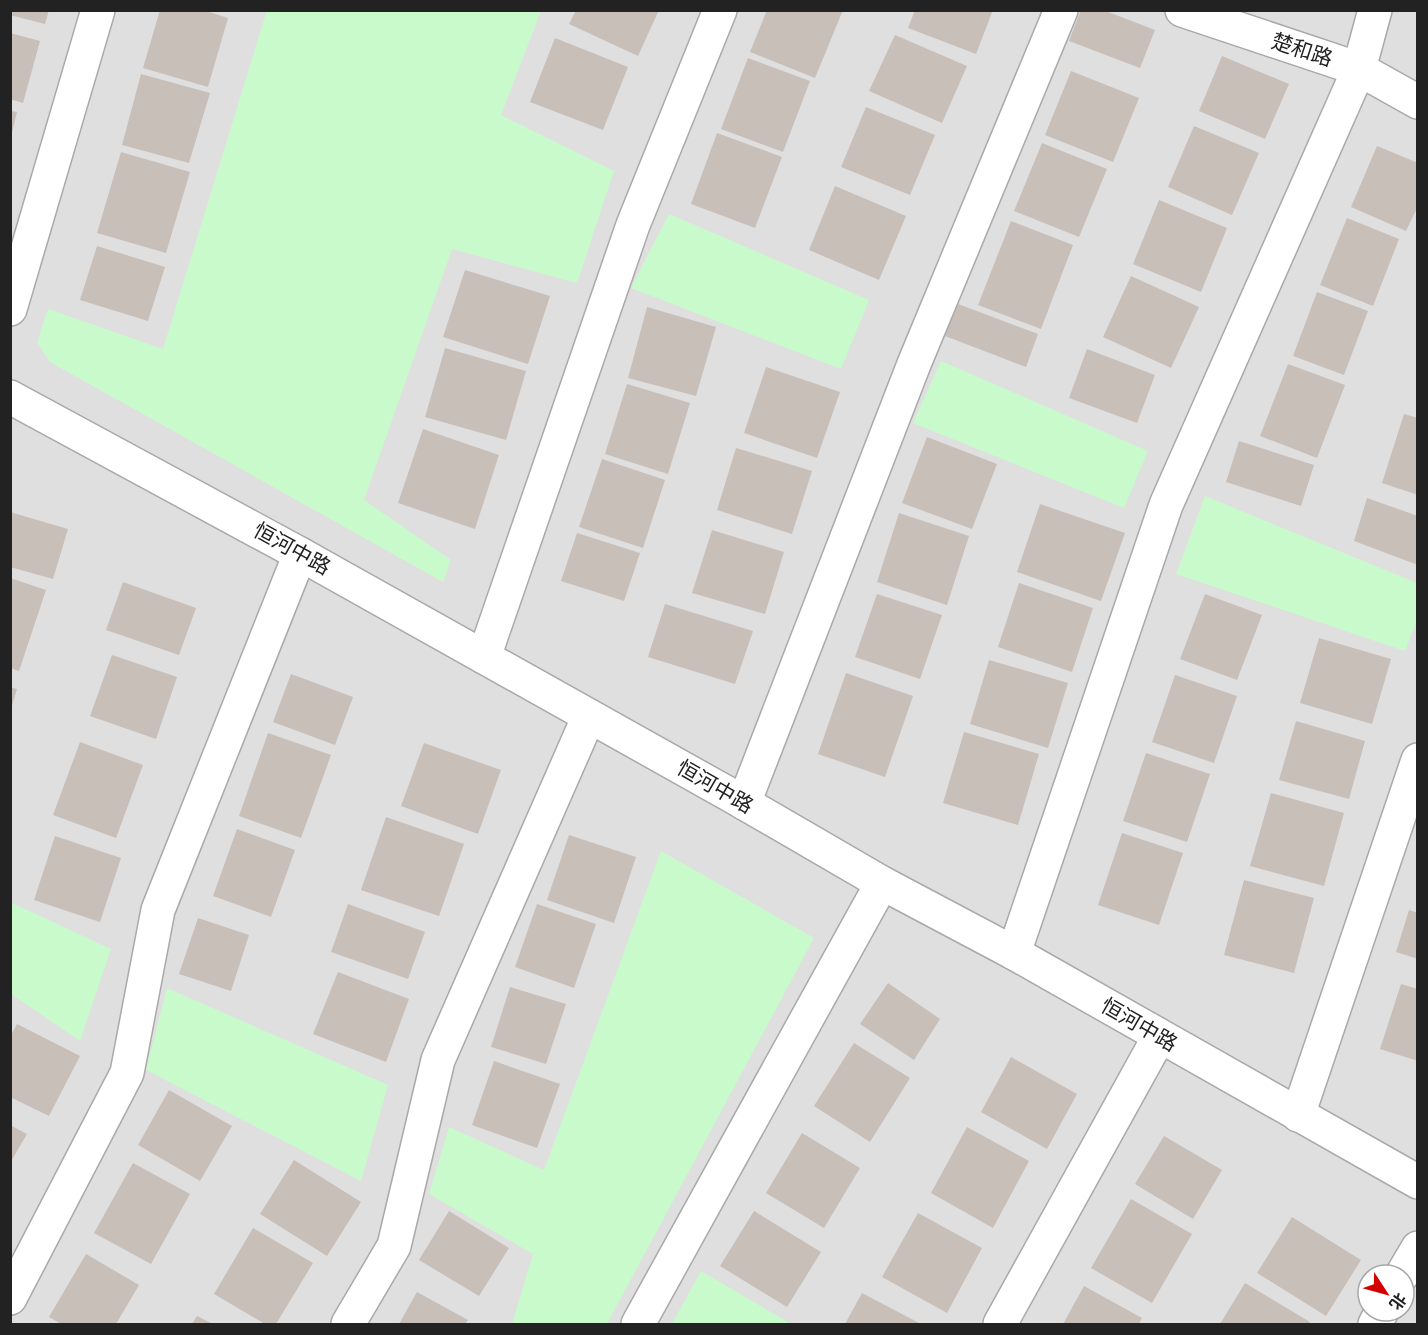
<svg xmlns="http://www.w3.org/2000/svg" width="1428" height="1335" viewBox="0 0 1428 1335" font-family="'Fira Sans Condensed','Noto Sans SC',sans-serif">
	<rect width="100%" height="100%" fill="#f2efe9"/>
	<!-- residential -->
	<path fill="#e0dfdf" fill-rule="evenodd" d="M10,11h1407v1313h-1406zM1368,1275h36v36h-36z"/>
	<!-- park -->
	<g fill="#c8facc">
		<polygon points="267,10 541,11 501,115 614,171 577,283 452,249 364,500 451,560 443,582 50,362 37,342 48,309 163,349"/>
		<polygon points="669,214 869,300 841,369 631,288"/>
		<polygon points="941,361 1148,451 1124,508 913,423"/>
		<polygon points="1205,496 1417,583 1417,620 1405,651 1176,574"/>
		<polygon points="661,851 814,938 607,1324 512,1324 533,1254 429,1194 449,1127 544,1170"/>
		<polygon points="10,902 111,949 80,1041 11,994"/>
		<polygon points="167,988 388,1085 361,1181 146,1070"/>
		<polygon points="701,1271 791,1324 672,1324"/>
	</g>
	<!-- building -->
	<g fill="#c7bfb8">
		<polygon points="10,10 49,10 45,24 10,15"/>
		<polygon points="160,10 203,10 228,18 208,87 143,68"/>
		<polygon points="576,10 659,10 638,56 569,24"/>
		<polygon points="767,10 843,10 815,78 750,52"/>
		<polygon points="915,10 993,10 976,54 908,28"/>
		<polygon points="1081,10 1103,10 1155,30 1140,68 1069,41"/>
		<polygon points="10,33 40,41 23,103 10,99"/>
		<polygon points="895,35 967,66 942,123 869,91"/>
		<polygon points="555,38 628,67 603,130 530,102"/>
		<polygon points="1222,56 1289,84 1265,139 1199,111"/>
		<polygon points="748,58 810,81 783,152 721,129"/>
		<polygon points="1071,71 1139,98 1113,162 1045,135"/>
		<polygon points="141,74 210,93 189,163 122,145"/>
		<polygon points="866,107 935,135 910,195 841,167"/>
		<polygon points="10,111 17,112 11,137 10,137"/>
		<polygon points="1194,126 1259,153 1232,215 1168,187"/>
		<polygon points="717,133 782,157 755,228 691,204"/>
		<polygon points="1042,143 1107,169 1079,237 1014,211"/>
		<polygon points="1377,146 1418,163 1418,206 1406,231 1351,207"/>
		<polygon points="121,152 190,172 166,253 97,233"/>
		<polygon points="835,186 906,216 879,280 809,250"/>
		<polygon points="1159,200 1227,228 1201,292 1133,264"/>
		<polygon points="1347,218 1399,239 1373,306 1320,285"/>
		<polygon points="1011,221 1073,245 1041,329 978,305"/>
		<polygon points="97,246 165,267 148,321 80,300"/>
		<polygon points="465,270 550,296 528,364 443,337"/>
		<polygon points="1131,276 1199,307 1171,368 1103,337"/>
		<polygon points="1317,292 1368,311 1344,375 1293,356"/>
		<polygon points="958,304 1038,334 1026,367 945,336"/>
		<polygon points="647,307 716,327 696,396 628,378"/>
		<polygon points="445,348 526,371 506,440 425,417"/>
		<polygon points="1087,349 1155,375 1137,423 1069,398"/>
		<polygon points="1288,364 1345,385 1317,458 1260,436"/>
		<polygon points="766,367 840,392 817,458 744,433"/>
		<polygon points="627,384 690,403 668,474 605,454"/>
		<polygon points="1404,414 1418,418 1418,495 1382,483"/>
		<polygon points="423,429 499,455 475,529 398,503"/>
		<polygon points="927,437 997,464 972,529 902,503"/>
		<polygon points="1239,441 1314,465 1301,506 1226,482"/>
		<polygon points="736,448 812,471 792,534 717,510"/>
		<polygon points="602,459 665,480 643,548 579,527"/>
		<polygon points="1367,498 1418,516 1418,565 1354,541"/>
		<polygon points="1040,504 1125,533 1101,601 1017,572"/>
		<polygon points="10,512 68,529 53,579 10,567"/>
		<polygon points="899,513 969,536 947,605 877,582"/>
		<polygon points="712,530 784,552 765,614 692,593"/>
		<polygon points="577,533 640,553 624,601 561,581"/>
		<polygon points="10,578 46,590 19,671 10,668"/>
		<polygon points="123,582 196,608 179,655 106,630"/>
		<polygon points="1019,583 1093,608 1072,672 998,647"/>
		<polygon points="877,594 942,615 920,679 855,657"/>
		<polygon points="1205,594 1262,615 1237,680 1180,659"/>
		<polygon points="665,604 753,631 735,684 648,657"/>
		<polygon points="1319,638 1391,659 1372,724 1300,703"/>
		<polygon points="112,655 177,677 156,739 90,716"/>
		<polygon points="989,660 1068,683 1048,748 970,724"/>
		<polygon points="846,673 913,696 885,777 818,754"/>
		<polygon points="291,674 353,697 335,745 273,722"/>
		<polygon points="1175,675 1237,696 1214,763 1152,742"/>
		<polygon points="10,687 17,689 11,709 10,709"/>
		<polygon points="1296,721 1365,741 1349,799 1279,780"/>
		<polygon points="964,732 1039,754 1018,825 943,803"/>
		<polygon points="268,733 331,755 301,838 239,816"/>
		<polygon points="80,742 143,765 116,838 53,815"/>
		<polygon points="424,743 501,770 478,834 401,806"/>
		<polygon points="1146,753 1210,774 1187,842 1123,821"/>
		<polygon points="1271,793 1344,813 1324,886 1250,866"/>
		<polygon points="386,817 464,844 439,916 361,890"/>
		<polygon points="237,829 295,850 271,917 213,896"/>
		<polygon points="1122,833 1183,853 1159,925 1098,905"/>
		<polygon points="569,835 636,857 614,923 547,900"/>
		<polygon points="55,836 121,858 100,922 34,900"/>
		<polygon points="1244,880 1314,898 1294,973 1224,955"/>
		<polygon points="348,904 425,932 408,979 331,952"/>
		<polygon points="537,904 596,924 574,988 515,967"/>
		<polygon points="1409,910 1418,913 1418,959 1396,952"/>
		<polygon points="198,918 249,935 231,991 179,974"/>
		<polygon points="338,972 409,999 386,1062 313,1034"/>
		<polygon points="888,983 940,1019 914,1060 860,1024"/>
		<polygon points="1401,984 1418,989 1418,1061 1380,1049"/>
		<polygon points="510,987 566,1004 546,1064 491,1047"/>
		<polygon points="17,1024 80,1056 49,1116 10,1097 10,1037"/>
		<polygon points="854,1043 910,1078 870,1142 814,1106"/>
		<polygon points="1011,1057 1077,1094 1047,1149 981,1112"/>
		<polygon points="494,1061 560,1084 537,1148 472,1125"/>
		<polygon points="169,1090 232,1126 200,1181 138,1145"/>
		<polygon points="10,1125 27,1134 10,1163"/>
		<polygon points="967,1127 1029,1161 993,1228 931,1193"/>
		<polygon points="802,1133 860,1168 824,1228 766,1193"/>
		<polygon points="1164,1136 1222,1170 1193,1219 1135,1184"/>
		<polygon points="294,1160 361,1202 327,1256 260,1214"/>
		<polygon points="133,1163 190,1194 151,1264 94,1233"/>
		<polygon points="1131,1199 1192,1234 1152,1303 1091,1268"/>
		<polygon points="449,1211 509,1248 479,1296 419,1260"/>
		<polygon points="754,1211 821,1252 787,1307 720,1266"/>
		<polygon points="918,1213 982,1248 947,1313 882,1277"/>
		<polygon points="1292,1217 1361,1260 1326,1316 1257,1273"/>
		<polygon points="253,1228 313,1263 276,1324 265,1324 214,1294"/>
		<polygon points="86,1254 139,1285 116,1324 61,1324 49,1317"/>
		<polygon points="1245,1283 1310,1322 1308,1324 1220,1324"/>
		<polygon points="1084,1286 1142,1318 1139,1324 1063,1324"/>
		<polygon points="417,1292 468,1320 465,1324 399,1324"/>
		<polygon points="862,1293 921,1324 845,1324"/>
		<polygon points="197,1316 213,1324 192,1324"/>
	</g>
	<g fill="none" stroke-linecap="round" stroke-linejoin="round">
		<!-- minor casing -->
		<g stroke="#a9a9a9" stroke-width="36">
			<g id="minor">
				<polyline points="1182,10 1359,69 1418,102"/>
				<polyline points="10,309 98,10"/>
				<polyline points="10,397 300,554 734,797 882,883 1014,953 1418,1182"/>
				<polyline points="484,657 633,225 720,10"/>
				<polyline points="744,803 914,364 1061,10"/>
				<polyline points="1014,953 1166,505 1359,69 1375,10"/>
				<polyline points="1298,1115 1418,760"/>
				<polyline points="1402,1275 1418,1248"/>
				<polyline points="10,1298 127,1073 158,910 300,554"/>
				<polyline points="348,1324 394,1246 438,1060 589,716"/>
				<polyline points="638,1324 882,883"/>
				<polyline points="1000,1324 1159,1037"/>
				<polyline points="1375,1324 1382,1311"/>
			</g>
		</g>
		<!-- minor -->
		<use href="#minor" stroke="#fff" stroke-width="33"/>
	</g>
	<g text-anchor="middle" stroke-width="4.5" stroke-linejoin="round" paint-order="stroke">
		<!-- street labels -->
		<g font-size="21" fill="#222" stroke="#fff">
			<text transform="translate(1302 50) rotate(18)" y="7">楚和路</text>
			<text transform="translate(292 549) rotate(29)" y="7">恒河中路</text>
			<text transform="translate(715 787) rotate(30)" y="7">恒河中路</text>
			<text transform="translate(1139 1025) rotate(30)" y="7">恒河中路</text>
		</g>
	</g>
	<!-- border -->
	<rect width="1428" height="1335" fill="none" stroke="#222222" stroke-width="24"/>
	<!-- north arrow -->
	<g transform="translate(1386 1293) rotate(126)"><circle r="28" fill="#ffffff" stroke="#a7a7a7" stroke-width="1.5"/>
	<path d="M0-4.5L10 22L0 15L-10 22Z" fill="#d40000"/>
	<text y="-9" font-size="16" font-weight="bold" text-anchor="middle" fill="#222222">北</text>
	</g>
</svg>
